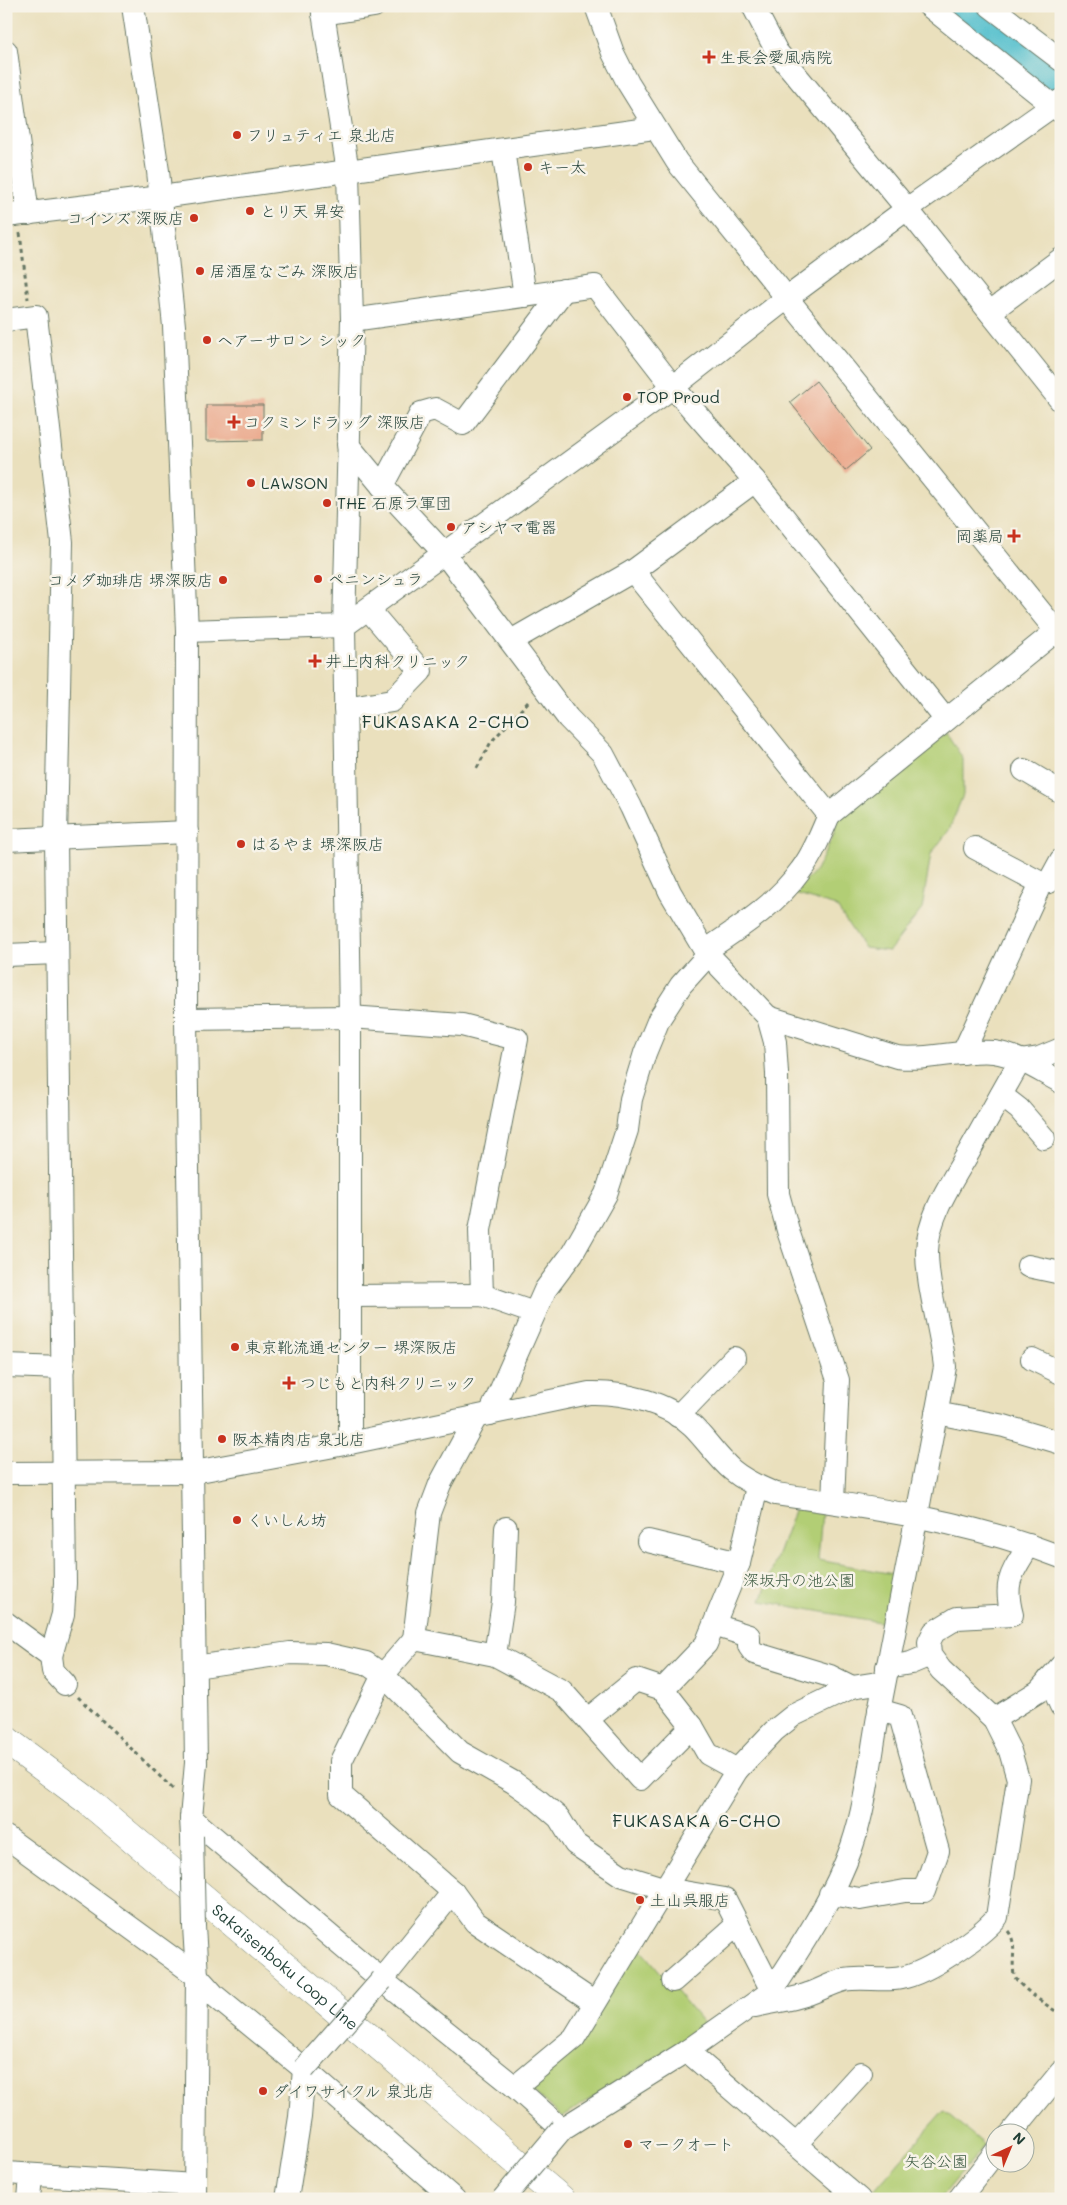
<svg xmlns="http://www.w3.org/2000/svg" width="1067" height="2205" viewBox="0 0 1067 2205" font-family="Mali,'Klee One',sans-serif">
	<rect width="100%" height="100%" fill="#f7f3e8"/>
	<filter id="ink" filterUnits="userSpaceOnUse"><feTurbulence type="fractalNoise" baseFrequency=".02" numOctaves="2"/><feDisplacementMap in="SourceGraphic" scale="10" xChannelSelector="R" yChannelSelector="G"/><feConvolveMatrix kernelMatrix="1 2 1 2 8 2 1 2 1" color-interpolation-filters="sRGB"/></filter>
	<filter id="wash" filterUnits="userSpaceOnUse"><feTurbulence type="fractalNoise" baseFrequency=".0096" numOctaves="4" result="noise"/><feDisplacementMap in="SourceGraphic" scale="20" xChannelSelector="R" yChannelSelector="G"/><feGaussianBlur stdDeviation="1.12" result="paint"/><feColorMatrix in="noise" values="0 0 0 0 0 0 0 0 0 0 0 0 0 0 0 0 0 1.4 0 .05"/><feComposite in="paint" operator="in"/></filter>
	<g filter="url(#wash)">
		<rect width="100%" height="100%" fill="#eae0bd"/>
		<!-- green -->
		<g fill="#b2ce74" stroke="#688654">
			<polygon points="946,732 963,759 963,795 949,830 931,854 922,909 889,951 864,948 836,906 791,893 816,871 833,836 838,818"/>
			<polygon points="795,1508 822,1512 818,1560 893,1574 885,1623 761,1601"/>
			<polygon points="640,1948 706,2026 562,2117 529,2088"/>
			<polygon points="944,2111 985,2145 940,2199 878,2199 871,2193"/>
		</g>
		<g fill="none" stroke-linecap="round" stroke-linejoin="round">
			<!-- river -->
			<polyline stroke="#53bfcd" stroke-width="31" points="960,6 1061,85"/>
		</g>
		<g id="blocks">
			<!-- building -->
			<g fill="#ebab8f">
				<polygon points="816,381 870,450 845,471 790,402"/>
				<polygon points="206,405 263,405 263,440 206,441"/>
			</g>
		</g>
	</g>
	<g filter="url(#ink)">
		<use href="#blocks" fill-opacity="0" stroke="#667664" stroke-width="1"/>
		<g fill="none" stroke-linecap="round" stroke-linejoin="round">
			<!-- minor casing -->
			<g stroke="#667664" stroke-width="24">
				<g id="minor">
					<polyline points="133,6 158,171 174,326 187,631 186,1019 196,1763 191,1818 192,1836"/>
					<polyline points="322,6 348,172 352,320 344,626 350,1017 350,1443"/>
					<polyline points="596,6 613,53 628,83 677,162 1061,637"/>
					<polyline points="753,6 777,52 907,209 1061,401"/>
					<polyline points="929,6 1061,112"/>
					<polyline points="990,6 1061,60"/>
					<polyline points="323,14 374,6"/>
					<polyline points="6,51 28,214"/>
					<polyline points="503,150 525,296"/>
					<polyline points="6,216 161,197 654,128"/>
					<polyline points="990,312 1061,259"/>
					<polyline points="6,320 36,316 62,542 56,839 65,1583 63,1614 51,1656"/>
					<polyline points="352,320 595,286 673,387 755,481 946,720"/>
					<polyline points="348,445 382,486 444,553 568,718 603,754 631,807 670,892 705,951 768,1017 775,1042 777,1073 778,1194 789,1234 838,1380 833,1502"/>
					<polyline points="382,486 421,413 435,409 463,424 564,290"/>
					<polyline points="633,571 829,815 1061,627"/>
					<polyline points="187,631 344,626 673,387 787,298 907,209 1061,100"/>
					<polyline points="511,641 633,571 755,481"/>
					<polyline points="345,709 392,701 421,671 369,610"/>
					<polyline points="1024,770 1061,792"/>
					<polyline points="6,840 187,832"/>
					<polyline points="975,848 1041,883"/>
					<path d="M705,951c34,-23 71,-46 96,-81 12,-16 20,-36 28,-55"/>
					<polyline points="6,955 57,953"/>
					<path d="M768,1017l129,40c32,4 64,-8 97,-5 23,3 46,19 67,30"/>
					<polyline points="186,1019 350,1017 462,1025 517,1039 480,1230 482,1295"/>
					<polyline points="963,1053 1041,883 1049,882 1061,860"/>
					<polyline points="1001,1095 1019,1109 1044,1138"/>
					<polyline points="1028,1266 1061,1273"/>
					<polyline points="350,1296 482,1295 534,1313"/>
					<polyline points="1032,1359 1061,1373"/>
					<polyline points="6,1366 63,1368"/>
					<polyline points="936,1413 1004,1426 1061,1443"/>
					<polyline points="490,1414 545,1290 572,1254 606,1194 627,1130 631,1099 645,1053 659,1019 681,985 708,955"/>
					<polyline points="678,1416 734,1358"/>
					<path d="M6,1473l188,-1 156,-29 239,-50c35,-1 78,9 104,34 14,14 25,31 39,43 13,11 29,18 44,24 98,14 192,27 285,63"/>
					<polyline points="648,1541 739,1563"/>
					<polyline points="6,1623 51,1656 53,1671 65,1684"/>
					<polyline points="714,1625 749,1636 749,1646 754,1653 830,1676 852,1687"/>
					<polyline points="414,1639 429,1513 440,1484 476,1417"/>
					<polyline points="495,1655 503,1602 506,1528"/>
					<polyline points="887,1667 911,1663 930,1655"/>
					<polyline points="1049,1679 1061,1706"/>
					<polyline points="663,1689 706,1644 739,1563 757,1487"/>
					<polyline points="588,1719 636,1680 663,1689 692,1726"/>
					<polyline points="994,1719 1039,1691 1061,1666"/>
					<polyline points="737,1770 774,1731 794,1715 852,1687 884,1682"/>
					<polyline points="191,1818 382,1980 515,2087 562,2129 687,2051 772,1991 725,1899 666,1889 621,1875 575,1844 559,1818 537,1799 513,1782 460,1752 383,1675 366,1663 326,1654 290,1653 195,1667"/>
					<polyline points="6,1837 197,1976 215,1996 304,2069 454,2199"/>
					<polyline points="830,1894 860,1899 905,1891 924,1891 938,1851 900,1716 879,1710"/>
					<polyline points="194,1926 197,1976 195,2199"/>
					<polyline points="382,1980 453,1892"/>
					<polyline points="673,1981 738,1924"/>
					<path d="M772,1991c30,-46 62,-93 80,-145 16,-47 19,-97 29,-145 22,-111 43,-223 64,-334 -4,-39 -18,-78 -18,-116 1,-36 26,-71 43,-101 17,-30 34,-60 50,-89l19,-3 22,-9"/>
					<path d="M755,2006c18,-4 37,-6 53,-12 12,-4 24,-11 36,-14 19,-4 38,2 57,-2 27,-5 78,-40 96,-61l21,-138 -8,-28 -16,-32 -53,-49 -11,-15 -1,-13 5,-10 23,-14 55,-3c-9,-34 0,-42 17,-70"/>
					<polyline points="687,2051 859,2199"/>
					<polyline points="515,2087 574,2038 737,1770 708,1754 692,1726 640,1779 562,1691 495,1655 414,1639 383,1675 341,1761 341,1795 453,1892 475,1922 595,2003"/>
					<polyline points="1012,2132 1061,2072"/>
					<polyline points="796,2144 861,2073"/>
					<polyline points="6,2173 195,2185"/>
					<polyline points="29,2199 31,2176"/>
					<polyline points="287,2199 300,2117 304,2069"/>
					<polyline points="959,2199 994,2154"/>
				</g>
			</g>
			<!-- major casing -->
			<g stroke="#667664" stroke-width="29">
				<g id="major">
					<path id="s1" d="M6,1740l82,61 473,398"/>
				</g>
			</g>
			<!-- path -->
			<g stroke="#667664" stroke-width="3" stroke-dasharray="4 4" stroke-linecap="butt">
				<polyline points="20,233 28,299"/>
				<polyline points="477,768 491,742 530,700"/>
				<polyline points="78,1697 174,1790"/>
				<path d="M1008,1931c10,13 3,28 6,43 2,12 36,33 47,41"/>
			</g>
			<!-- minor -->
			<use href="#minor" stroke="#fff" stroke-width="22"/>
			<!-- major -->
			<use href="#major" stroke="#fff" stroke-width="28"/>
			<!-- minor-bridge casing -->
			<g stroke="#667664" stroke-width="24" stroke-linecap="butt">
				<g id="minor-bridge">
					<polyline points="192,1836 194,1926"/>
					<polyline points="304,2069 382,1980"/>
					<polyline points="503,2199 562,2129"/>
				</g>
			</g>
			<!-- minor-bridge -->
			<use href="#minor-bridge" stroke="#fff" stroke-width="22"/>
		</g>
	</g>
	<!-- markers -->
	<g fill="#c8321e" stroke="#f7f3e8" stroke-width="2">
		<path d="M706.5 49.5h5v5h5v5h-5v5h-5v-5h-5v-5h5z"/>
		<circle cx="237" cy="135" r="5"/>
		<circle cx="528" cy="167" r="5"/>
		<circle cx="250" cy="211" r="5"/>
		<circle cx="194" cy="218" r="5"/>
		<circle cx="200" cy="271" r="5"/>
		<circle cx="207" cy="340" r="5"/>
		<circle cx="627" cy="397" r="5"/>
		<path d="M231.5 414.5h5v5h5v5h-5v5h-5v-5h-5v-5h5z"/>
		<circle cx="251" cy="483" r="5"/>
		<circle cx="327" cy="503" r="5"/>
		<circle cx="451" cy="527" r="5"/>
		<path d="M1011.5 528.5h5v5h5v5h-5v5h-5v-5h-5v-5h5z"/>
		<circle cx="318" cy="579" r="5"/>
		<circle cx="223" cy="580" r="5"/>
		<path d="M312.5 653.5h5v5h5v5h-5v5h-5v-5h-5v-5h5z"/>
		<circle cx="241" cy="844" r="5"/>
		<circle cx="235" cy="1347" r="5"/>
		<path d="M286.5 1375.5h5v5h5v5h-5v5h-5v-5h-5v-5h5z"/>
		<circle cx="222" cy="1439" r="5"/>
		<circle cx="237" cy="1520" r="5"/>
		<circle cx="640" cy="1900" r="5"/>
		<circle cx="263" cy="2091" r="5"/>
		<circle cx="628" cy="2144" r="5"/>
	</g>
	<g text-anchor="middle" stroke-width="5" stroke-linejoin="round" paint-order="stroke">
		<!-- poi labels -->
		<g font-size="16" fill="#1f3d34" stroke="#f7f3e8" text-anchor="start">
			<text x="720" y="63">生長会愛風病院</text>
			<text x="247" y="141">フリュティエ 泉北店</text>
			<text x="538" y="173">キー太</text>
			<text x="260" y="217">とり天 昇安</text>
			<text x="184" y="224" text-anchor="end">コインズ 深阪店</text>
			<text x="210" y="277">居酒屋なごみ 深阪店</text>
			<text x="217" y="346">ヘアーサロン シック</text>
			<text x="637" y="403">TOP Proud</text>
			<text x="244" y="428">コクミンドラッグ 深阪店</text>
			<text x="261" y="489">LAWSON</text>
			<text x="337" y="509">THE 石原ラ軍団</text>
			<text x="461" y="533">アシヤマ電器</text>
			<text x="1004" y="542" text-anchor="end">岡薬局</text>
			<text x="328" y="585">ペニンシュラ</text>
			<text x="213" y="586" text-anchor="end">コメダ珈琲店 堺深阪店</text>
			<text x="326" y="667">井上内科クリニック</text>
			<text x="251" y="850">はるやま 堺深阪店</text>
			<text x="245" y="1353">東京靴流通センター 堺深阪店</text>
			<text x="300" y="1389">つじもと内科クリニック</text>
			<text x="232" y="1445">阪本精肉店 泉北店</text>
			<text x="247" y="1526">くいしん坊</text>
			<text x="650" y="1906">土山呉服店</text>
			<text x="273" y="2097">ダイワサイクル 泉北店</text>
			<text x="638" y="2150">マークオート</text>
		</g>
		<!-- park labels -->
		<g font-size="16" fill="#3c5a41" stroke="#f7f3e8">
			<text x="799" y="1586">深坂丹の池公園</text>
			<text x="936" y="2167">矢谷公園</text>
		</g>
		<!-- street labels -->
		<g font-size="16" fill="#1f3d34" stroke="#f7f3e8">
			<text dy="6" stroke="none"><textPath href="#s1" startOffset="360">Sakaisenboku Loop Line</textPath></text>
		</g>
		<!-- neighbourhood labels -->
		<g font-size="18" letter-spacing="1" fill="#1f3d34" stroke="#f7f3e8">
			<text x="446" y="728">FUKASAKA 2-CHO</text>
			<text x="697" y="1827">FUKASAKA 6-CHO</text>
		</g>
	</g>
	<!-- margin -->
	<rect width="1067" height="2205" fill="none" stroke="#f7f3e8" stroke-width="25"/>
	<!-- north arrow -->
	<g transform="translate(1010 2148) rotate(44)"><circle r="24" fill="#f7f3e8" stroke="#a1aaa0"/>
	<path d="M0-4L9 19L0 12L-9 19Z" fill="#c8321e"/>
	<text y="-8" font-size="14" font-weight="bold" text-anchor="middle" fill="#1f3d34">N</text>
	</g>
</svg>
